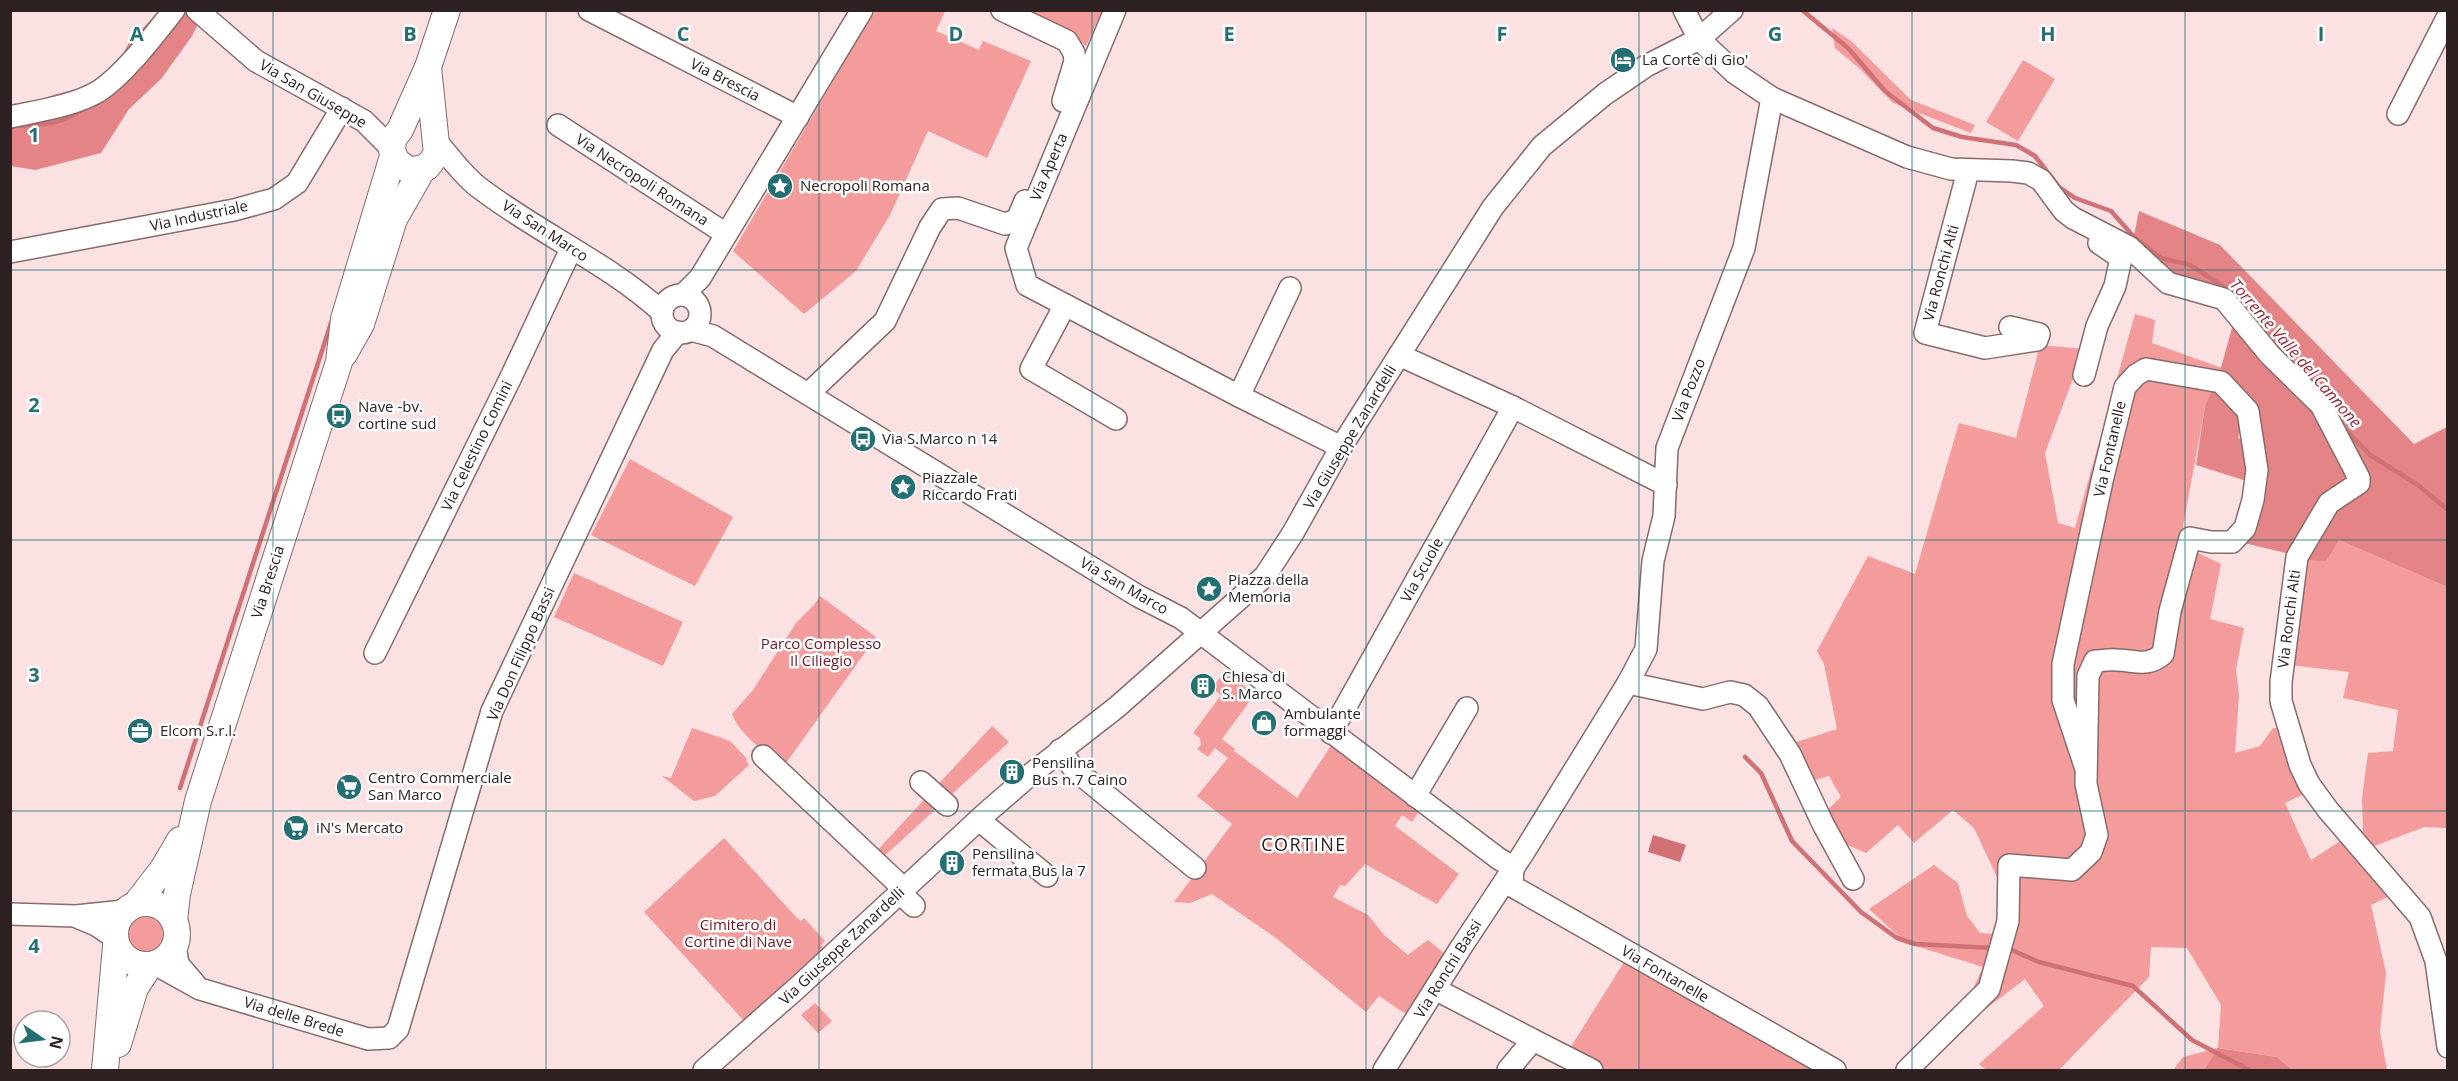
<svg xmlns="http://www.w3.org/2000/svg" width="2458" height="1081" viewBox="0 0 2458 1081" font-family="'Open Sans',sans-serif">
	<rect width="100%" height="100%" fill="#fbe1e1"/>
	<!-- green -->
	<g fill="#f49b9c">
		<polygon points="875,10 945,11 936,31 979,50 983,41 1031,61 987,158 928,131 890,215 856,271 804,314 733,251"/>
		<polygon points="1024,11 1102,11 1086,46 1062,26"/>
		<polygon points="1832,28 1851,41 1911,100 1975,125 1971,133 1893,103 1860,69 1835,48"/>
		<polygon points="2023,60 2055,79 2018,141 1986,122"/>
		<polygon points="2135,314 2155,320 2152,343 2222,368 2218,378 2141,367 2063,647 2094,836 2076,860 2016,861 2004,892 1974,828 1953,810 1914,843 1898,825 1866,853 1830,837 1821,816 1841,797 1829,776 1808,782 1781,747 1837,729 1824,664 1817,651 1868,556 1915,574 1959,423 2016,438 2040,345 2084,349 2045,453 2058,523 2075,528"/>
		<polygon points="2148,372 2215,384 2205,407 2160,651 2099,657 2084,757 2066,679 2127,392"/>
		<polygon points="630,459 733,517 695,586 591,535"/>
		<polygon points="2339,540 2447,587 2447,828 2424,827 2372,847 2357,835 2363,832 2362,798 2368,753 2393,751 2398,710 2343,698 2349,672 2290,665 2305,560"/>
		<polygon points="2190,549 2221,564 2210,619 2244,628 2236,669 2239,695 2235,753 2260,746 2273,728 2286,728 2308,792 2285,803 2311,860 2342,840 2396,893 2371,905 2386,973 2380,1032 2387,1070 2292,1070 2277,1057 2219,1048 2204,1070 2173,1070 2183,1057 2218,1048 2221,1005 2187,948 2151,947 2149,977 2059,1070 1986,1070 1979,1064 2044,1006 2025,979 1987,1008 1980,1005 2012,876 2080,870 2094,800 2094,669 2147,667"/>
		<polygon points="574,573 683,622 663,666 554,617"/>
		<path d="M820,596l56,41 -92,129c-17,-13 -44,-30 -52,-52l21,-24 43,-67 18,-18z"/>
		<polygon points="1225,671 1255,694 1222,739 1235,749 1234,751 1297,798 1332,744 1421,808 1412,822 1402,815 1395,826 1459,874 1437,904 1365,864 1345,886 1340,885 1333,897 1368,915 1385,936 1408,955 1428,940 1445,954 1415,1020 1379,996 1366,1012 1276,938 1212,894 1190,903 1174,902 1232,824 1197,796 1228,758 1215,748 1208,757 1197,749 1201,745 1200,738 1193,733 1221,695 1212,688"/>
		<polygon points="992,726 1009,742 880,860 874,854"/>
		<polygon points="692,728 730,741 747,759 746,761 749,765 715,796 694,801 662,776 671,778"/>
		<polygon points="724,838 797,918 801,921 804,918 825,941 821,945 827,951 747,1024 644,912"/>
		<polygon points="1934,865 1958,883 1967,916 1980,933 1998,934 1985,988 1968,1000 1983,967 1906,943 1869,909"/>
		<circle cx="146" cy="934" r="21"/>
		<polygon points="1626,959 1823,1070 1607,1070 1567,1053"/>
		<polygon points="815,1003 832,1021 818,1033 801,1015"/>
	</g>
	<!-- forest -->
	<g fill="#e58487">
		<polygon points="159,11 182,11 198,24 192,36 161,79 129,109 101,153 35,170 11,166 11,111 53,95 100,83 121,58 128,44"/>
		<polygon points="2139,211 2220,245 2414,444 2447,427 2447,587 2339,540 2326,561 2305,560 2331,504 2364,483 2245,315 2156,265 2133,240"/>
		<polygon points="2232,316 2321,406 2356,481 2294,555 2244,543 2250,408 2218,378 2232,328"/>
		<polygon points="2215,384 2244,415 2238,438 2248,442 2253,483 2196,465 2205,406"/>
		<polygon points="2218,1048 2277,1057 2292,1070 2204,1070"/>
	</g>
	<!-- water -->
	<polygon fill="#d07175" points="1653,835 1686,845 1680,862 1648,852"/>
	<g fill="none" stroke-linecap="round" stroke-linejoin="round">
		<!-- stream -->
		<g stroke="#d07175" stroke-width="4.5">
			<polyline points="1802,10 1848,48 1885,91 1933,128 1962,137 2016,145 2035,156 2059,187 2075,198 2111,211 2134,237 2161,258 2190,265 2223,286 2229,292"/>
			<path d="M16,126c32,-2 44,-1 71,-19"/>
			<polyline points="2344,428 2370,455 2418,485 2448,510"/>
			<polyline points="1745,757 1761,773 1792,841 1861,912 1897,938 1915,944 1993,948"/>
			<polyline points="180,788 332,320"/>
			<polyline points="2007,948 2039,962 2133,986 2192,1040 2249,1070"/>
		</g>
		<!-- minor casing -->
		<g stroke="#876c6b" stroke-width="24">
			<g id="minor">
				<polyline points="197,10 256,61 364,121 391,148"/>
				<polyline points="589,10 798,117"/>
				<polyline points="1002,10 1067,41 1074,53 1075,61 1063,101"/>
				<polyline points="1115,10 1016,248 1027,285 1239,396 1341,447"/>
				<polyline points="1684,10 1699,39 1735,73 1772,98 1907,157 1951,169 2012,171 2028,173 2041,180 2064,211 2073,218 2129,247 2168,283 2224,299 2270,355 2321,405 2359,478 2359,483 2329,503 2297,557 2281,682 2281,701 2300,765 2309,784 2328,810 2420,917 2436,961 2448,1047"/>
				<polyline points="2398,114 2448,16"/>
				<path d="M10,117c28,-6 64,-11 89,-26 26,-17 55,-56 75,-81"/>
				<polyline points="558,125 726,234"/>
				<path d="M437,142c13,15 25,32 40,44 59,46 130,76 185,126"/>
				<polyline points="1968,171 1925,333 1985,348 2037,340 2039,334 2010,327"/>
				<polyline points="10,252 234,210 274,199 297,183 342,108"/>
				<polyline points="683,295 700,278 862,10"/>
				<circle cx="681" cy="314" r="19"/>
				<polyline points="1065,305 1031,369 1116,419"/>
				<polyline points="691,330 713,336 1138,596 1181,618 1499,859 1513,867"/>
				<polyline points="1399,355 1513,407 1666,485"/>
				<polyline points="2084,375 2097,326 2115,286 2121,258 2099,243"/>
				<polyline points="809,393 885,321 930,227 942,209 958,208 1005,224 1017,220 1025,201"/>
				<polyline points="1239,396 1290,288"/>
				<polyline points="375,653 511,377 571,249"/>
				<polyline points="1628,683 1703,699 1730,692 1744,695 1758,706 1790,754 1823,824 1853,879"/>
				<polyline points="1331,733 1513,407"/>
				<polyline points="1060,750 1074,769 1195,868"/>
				<polyline points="763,756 903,888"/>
				<polyline points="921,782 947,805"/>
				<polyline points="1415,796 1467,708"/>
				<polyline points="979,820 1047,876"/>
				<polyline points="1513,867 1512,886 1835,1070"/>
				<polyline points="899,892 914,906"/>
				<polyline points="10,914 76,916 124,911"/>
				<polyline points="77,917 96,925 114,937"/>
				<polyline points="175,945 178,964 195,984"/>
				<polyline points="155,964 200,989 368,1039 389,1038 398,1029 492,711 663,350 678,332"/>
				<polyline points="1435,989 1533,1040 1508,1070"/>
				<polyline points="1533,1040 1592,1070"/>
				<polyline points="704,1070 797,988 986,813 1031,774 1117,707 1265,576 1293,533 1341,447 1493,207 1542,146 1605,94 1646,66 1699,39 1732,10"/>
				<polyline points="1384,1070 1460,949 1524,852 1628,683 1646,649 1653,561 1664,516 1667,448 1744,248 1772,98"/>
				<path d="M1907,1070l82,-81 19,-68 1,-56 63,5 19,-18 6,-17 -11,-51 2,-108 7,-15c7,0 14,-2 21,-1 19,0 31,8 47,-6l7,-43 20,-73 21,4h21l13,-14 8,-28 4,-30 -9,-59 -27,-29 -75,-13 -10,6 -11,12 -23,94 -39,183v36l23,69"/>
			</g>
		</g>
		<!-- major casing -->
		<g stroke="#876c6b" stroke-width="28">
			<g id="major">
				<polyline points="428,67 437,154 427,167 410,171 396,161 392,150 393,139 400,130 428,67 447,10"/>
				<polyline points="344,354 361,324 394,219 422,170"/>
				<circle cx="146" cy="934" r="31"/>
				<polyline points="136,904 163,869 180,840"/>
				<polyline points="174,921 177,894 198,801 339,362 344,319 393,156"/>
				<polyline points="118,1044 135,988 150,965"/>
				<polyline points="105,1070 116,946"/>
			</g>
		</g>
		<!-- minor -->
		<use href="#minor" stroke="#fff" stroke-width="21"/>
		<!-- major -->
		<use href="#major" stroke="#fff" stroke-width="26"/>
	</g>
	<!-- grid -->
	<path fill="none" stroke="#236f72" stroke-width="1.5" stroke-opacity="0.55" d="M273,10v1060M546,10v1060M819,10v1060M1092,10v1060M1366,10v1060M1639,10v1060M1912,10v1060M2185,10v1060M10,270h2438M10,540h2438M10,811h2438"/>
	<!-- icons -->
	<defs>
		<g id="hotel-disc" transform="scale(1.35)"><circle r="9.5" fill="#236f72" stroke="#fff"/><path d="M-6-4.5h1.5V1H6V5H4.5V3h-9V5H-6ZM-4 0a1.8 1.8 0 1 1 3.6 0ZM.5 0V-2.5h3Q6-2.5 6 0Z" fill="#fff"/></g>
		<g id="sight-disc" transform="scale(1.35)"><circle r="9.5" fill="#236f72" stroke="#fff"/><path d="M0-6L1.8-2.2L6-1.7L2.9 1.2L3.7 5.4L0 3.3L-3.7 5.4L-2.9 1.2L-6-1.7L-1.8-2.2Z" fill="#fff"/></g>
		<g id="bus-disc" transform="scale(1.35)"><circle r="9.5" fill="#236f72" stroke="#fff"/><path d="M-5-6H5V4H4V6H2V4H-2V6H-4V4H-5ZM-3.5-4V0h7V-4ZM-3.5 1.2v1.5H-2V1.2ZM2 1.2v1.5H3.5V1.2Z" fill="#fff"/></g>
		<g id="building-disc" transform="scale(1.35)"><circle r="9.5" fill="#236f72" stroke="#fff"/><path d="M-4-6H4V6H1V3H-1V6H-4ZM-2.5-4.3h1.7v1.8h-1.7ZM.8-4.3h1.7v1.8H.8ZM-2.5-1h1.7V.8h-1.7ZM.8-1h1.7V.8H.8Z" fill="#fff"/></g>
		<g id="shop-disc" transform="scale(1.35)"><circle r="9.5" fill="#236f72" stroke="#fff"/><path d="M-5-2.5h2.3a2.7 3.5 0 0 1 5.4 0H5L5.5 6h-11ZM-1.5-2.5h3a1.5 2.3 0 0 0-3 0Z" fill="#fff"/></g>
		<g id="office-disc" transform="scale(1.35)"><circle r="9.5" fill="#236f72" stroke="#fff"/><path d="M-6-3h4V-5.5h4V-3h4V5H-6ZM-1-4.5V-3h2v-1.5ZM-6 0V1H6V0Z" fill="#fff"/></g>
		<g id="supermarket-disc" transform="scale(1.35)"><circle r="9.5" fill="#236f72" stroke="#fff"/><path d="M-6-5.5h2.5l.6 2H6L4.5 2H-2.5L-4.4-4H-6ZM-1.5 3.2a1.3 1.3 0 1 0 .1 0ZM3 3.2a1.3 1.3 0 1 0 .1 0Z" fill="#fff"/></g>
	</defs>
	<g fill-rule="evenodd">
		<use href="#hotel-disc" x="1623" y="60"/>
		<use href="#sight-disc" x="780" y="186"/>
		<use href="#bus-disc" x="339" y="416"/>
		<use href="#bus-disc" x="863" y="439"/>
		<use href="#sight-disc" x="903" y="487"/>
		<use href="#sight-disc" x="1209" y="589"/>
		<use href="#building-disc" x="1203" y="686"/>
		<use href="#shop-disc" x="1264" y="723"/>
		<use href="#office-disc" x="140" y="731"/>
		<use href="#building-disc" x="1012" y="772"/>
		<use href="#supermarket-disc" x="349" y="787"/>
		<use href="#supermarket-disc" x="296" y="828"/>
		<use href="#building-disc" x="952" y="863"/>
	</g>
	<g text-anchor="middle" stroke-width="5" stroke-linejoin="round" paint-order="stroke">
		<!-- poi labels -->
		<g font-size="15" fill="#2d2121" stroke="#fff" text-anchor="start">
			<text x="1642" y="65">La Corte di Gio'</text>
			<text x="800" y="191">Necropoli Romana</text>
			<text x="358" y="412">Nave -bv.<tspan x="358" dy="17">cortine sud</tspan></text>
			<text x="882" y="444">Via S.Marco n 14</text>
			<text x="922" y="483">Piazzale<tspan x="922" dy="17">Riccardo Frati</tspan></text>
			<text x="1228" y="585">Piazza della<tspan x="1228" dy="17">Memoria</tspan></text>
			<text x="1222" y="682">Chiesa di<tspan x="1222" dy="17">S. Marco</tspan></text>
			<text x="1284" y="719">Ambulante<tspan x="1284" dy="17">formaggi</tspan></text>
			<text x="160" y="736">Elcom S.r.l.</text>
			<text x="1032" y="768">Pensilina<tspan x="1032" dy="17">Bus n.7 Caino</tspan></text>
			<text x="368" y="783">Centro Commerciale<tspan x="368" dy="17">San Marco</tspan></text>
			<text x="316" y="833">iN's Mercato</text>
			<text x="972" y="859">Pensilina<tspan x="972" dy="17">fermata Bus la 7</tspan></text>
		</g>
		<!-- street labels -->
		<g font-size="15" fill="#2d2121" stroke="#fff">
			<text transform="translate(725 80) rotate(27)" y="5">Via Brescia</text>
			<text transform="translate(313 94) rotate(30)" y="5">Via San Giuseppe</text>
			<text transform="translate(1049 167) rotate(-67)" y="5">Via Aperta</text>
			<text transform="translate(642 180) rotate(33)" y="5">Via Necropoli Romana</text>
			<text transform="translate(199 216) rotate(-12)" y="5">Via Industriale</text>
			<text transform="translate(545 231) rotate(33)" y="5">Via San Marco</text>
			<text transform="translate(1941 273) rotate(-75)" y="5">Via Ronchi Alti</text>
			<text transform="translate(1689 390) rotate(-69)" y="5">Via Pozzo</text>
			<text transform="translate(1350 437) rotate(-59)" y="5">Via Giuseppe Zanardelli</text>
			<text transform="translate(477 446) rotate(-64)" y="5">Via Celestino Comini</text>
			<text transform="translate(2110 449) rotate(-77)" y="5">Via Fontanelle</text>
			<text transform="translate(1422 570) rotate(-61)" y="5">Via Scuole</text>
			<text transform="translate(268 582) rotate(-72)" y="5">Via Brescia</text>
			<text transform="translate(1124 586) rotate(30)" y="5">Via San Marco</text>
			<text transform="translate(2289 619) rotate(-83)" y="5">Via Ronchi Alti</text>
			<text transform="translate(521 654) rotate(-66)" y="5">Via Don Filippo Bassi</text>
			<text transform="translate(842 946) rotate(-43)" y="5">Via Giuseppe Zanardelli</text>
			<text transform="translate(1448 969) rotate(-58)" y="5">Via Ronchi Bassi</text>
			<text transform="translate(1665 974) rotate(30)" y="5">Via Fontanelle</text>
			<text transform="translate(294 1017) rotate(17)" y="5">Via delle Brede</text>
		</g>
		<!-- park labels -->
		<g font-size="15" fill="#6e1823" stroke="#fff">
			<text x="821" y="649">Parco Complesso<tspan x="821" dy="17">Il Ciliegio</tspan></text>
			<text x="738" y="930">Cimitero di<tspan x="738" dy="17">Cortine di Nave</tspan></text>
		</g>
		<!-- water labels -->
		<g font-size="16" font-style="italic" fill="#992836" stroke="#fff">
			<text transform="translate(2296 353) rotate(49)" y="6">Torrente Valle del Cannone</text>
		</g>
		<!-- quarter labels -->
		<g font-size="18" letter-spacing="1.5" fill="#2d2121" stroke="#fff">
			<text x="1304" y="851">CORTINE</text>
		</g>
	</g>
	<g font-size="20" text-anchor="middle" font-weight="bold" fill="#236f72" stroke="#fff" stroke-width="5" stroke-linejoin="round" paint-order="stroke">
		<text x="137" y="41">A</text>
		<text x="410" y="41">B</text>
		<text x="683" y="41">C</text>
		<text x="956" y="41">D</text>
		<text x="1229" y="41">E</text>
		<text x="1502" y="41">F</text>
		<text x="1775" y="41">G</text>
		<text x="2048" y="41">H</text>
		<text x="2321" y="41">I</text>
		<text x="34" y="142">1</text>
		<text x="34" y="412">2</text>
		<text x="34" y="682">3</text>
		<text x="34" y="953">4</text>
	</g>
	<!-- border -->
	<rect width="2458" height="1081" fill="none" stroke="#2d2121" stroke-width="24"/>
	<!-- north arrow -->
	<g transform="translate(42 1039) rotate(104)"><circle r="28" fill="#ffffff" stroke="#aba6a6" stroke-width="1.5"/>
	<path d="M0-4.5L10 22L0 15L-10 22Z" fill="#236f72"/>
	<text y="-9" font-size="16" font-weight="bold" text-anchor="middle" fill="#2d2121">N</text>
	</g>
</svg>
